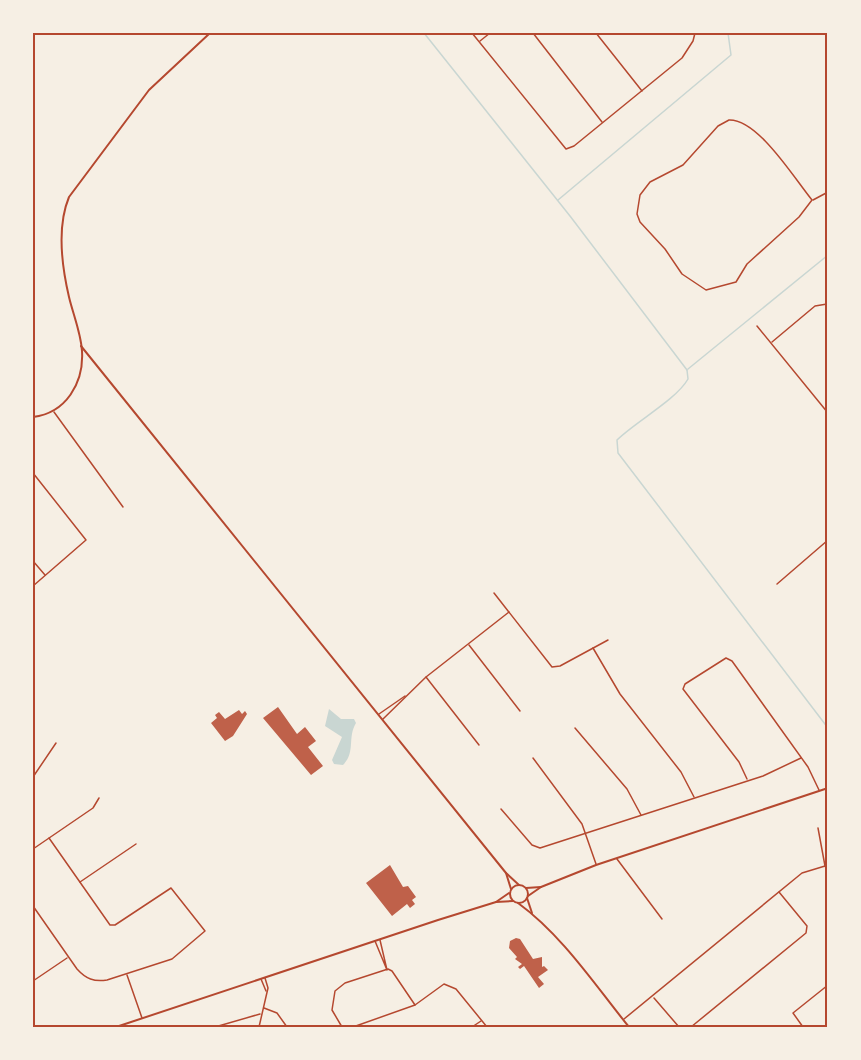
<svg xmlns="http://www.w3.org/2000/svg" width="861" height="1060" viewBox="0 0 861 1060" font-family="Figtree,sans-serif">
	<rect width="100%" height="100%" fill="#f6efe4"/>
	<!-- water -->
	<path fill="#c9d6d2" d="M329,709l12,10h13l2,4c-9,15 0,29 -13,42l-9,-1 -2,-4 10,-23 -17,-11z"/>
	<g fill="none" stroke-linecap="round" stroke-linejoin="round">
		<!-- stream -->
		<g stroke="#c9d6d2" stroke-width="1.5">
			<polyline points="424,33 570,216 687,370"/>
			<polyline points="558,200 731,55 728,33"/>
			<polyline points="688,369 828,255"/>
			<path d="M687,370l1,9c-12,21 -53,43 -71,61l1,13 210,275"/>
		</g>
	</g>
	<!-- building -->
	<g fill="#bf614a">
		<polygon points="278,707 297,734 305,727 316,741 308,747 323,766 311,775 263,718"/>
		<polygon points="239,710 242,714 245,711 247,714 233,736 225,741 211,723 217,718 215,715 219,712 225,719"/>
		<polygon points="390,865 403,887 408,886 416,897 412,900 415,904 410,908 407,904 392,916 366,883"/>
		<polygon points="516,938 520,939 533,959 542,957 542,967 544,966 548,970 538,977 544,984 539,988 524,966 520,969 518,967 522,964 515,959 517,957 509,948 510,941"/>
	</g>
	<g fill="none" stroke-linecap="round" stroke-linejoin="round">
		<!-- minor -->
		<g stroke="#b5482f" stroke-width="1.5">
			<polyline points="472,33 566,149 574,146 682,58 693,41 695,33"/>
			<polyline points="533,33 602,122"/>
			<polyline points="596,33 642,91"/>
			<polyline points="480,41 490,33"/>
			<path d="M729,120c29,-1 65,58 83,80l-13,17 -52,47 -11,18 -30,8 -24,-16 -17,-25 -25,-27 -3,-8 3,-19 10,-13 33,-17 35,-39z"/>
			<polyline points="813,200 828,192"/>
			<polyline points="757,326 828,413"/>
			<polyline points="772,342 815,306 827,304"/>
			<polyline points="54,412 123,507"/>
			<polyline points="33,473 86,540 33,586"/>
			<polyline points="33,561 45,575"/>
			<polyline points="777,584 828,540"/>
			<polyline points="494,593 552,667 560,666 608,640"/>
			<polyline points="469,645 520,711"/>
			<polyline points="593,648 620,694 681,772 694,797"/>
			<polyline points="426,677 479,745"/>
			<polyline points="379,714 405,696"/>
			<polyline points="383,719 426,677 509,612"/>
			<polyline points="575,728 627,789 641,815"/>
			<polyline points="533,758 582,824 596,864"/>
			<polyline points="33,777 56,743"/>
			<polyline points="747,779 739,762 683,689 685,684 726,658 732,661 808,767 819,790"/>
			<polyline points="501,809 532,845 540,848 763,776 801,758"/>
			<polyline points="818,828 825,866 828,871"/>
			<polyline points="33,849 93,808 99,798"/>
			<polyline points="617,859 662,919"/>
			<polyline points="80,882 136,844"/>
			<path d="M33,906l44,63c9,10 17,13 30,11l65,-21 33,-28 -34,-43 -56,37h-5l-61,-87"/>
			<polyline points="375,941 387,970 380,940"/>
			<polyline points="127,975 142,1018"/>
			<polyline points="261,979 266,991"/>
			<polyline points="33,981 67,958"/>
			<polyline points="654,998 679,1027"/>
			<polyline points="264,1008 277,1013 287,1027"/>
			<polyline points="624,1019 802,873 825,866"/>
			<polyline points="215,1027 260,1014"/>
			<polyline points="259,1027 268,988 265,978"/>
			<polyline points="342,1027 332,1010 335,991 345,983 388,969 392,971 415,1005"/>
			<polyline points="353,1027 415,1005 444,984 456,989 487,1027"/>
			<polyline points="472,1027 481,1021"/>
			<polyline points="691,1027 806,933 807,926 779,892"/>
			<polyline points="803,1027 793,1013 828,985"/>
		</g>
		<!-- tertiary -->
		<g stroke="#b5482f" stroke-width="2">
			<polyline points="81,346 506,873 519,885"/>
			<path d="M33,417c33,-4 51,-34 49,-66 -1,-18 -9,-37 -13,-54 -7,-30 -12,-71 0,-100l80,-107 61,-57"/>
			<polyline points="506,873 511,889"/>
			<circle cx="519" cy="894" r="9"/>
			<polyline points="526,888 541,887"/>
			<polyline points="528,896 541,887 596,865 828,788"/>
			<polyline points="527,898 532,913"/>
			<polyline points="496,902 509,893"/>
			<path d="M518,903c44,32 77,82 111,124"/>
			<polyline points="116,1027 438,920 496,902 513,901"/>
		</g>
	</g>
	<!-- border -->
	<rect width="861" height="1060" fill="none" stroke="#f6efe4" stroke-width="69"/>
	<rect x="34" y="34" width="792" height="992" fill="none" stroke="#b5482f" stroke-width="2"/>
</svg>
